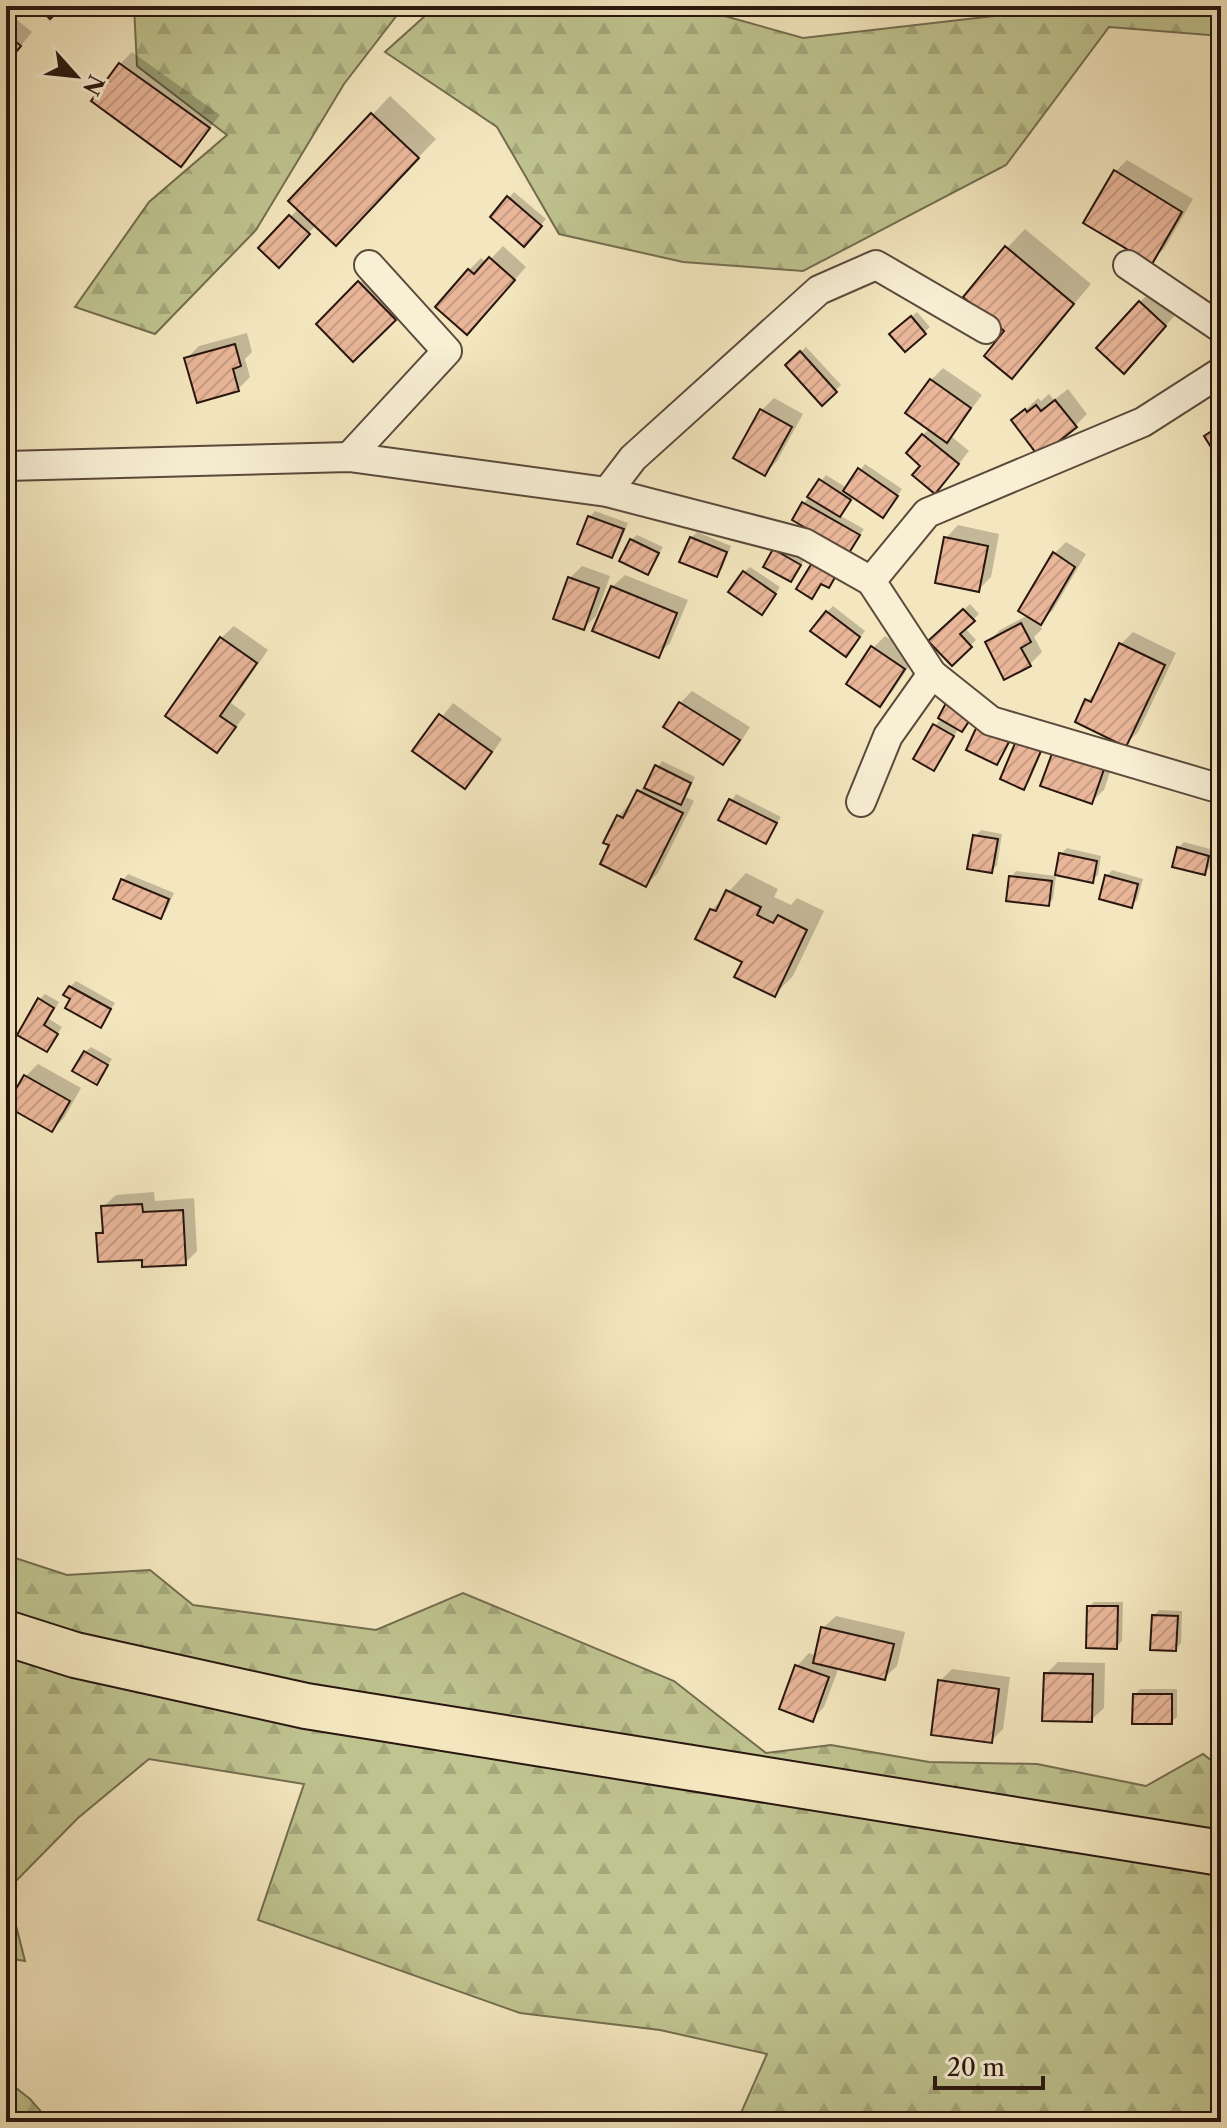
<svg xmlns="http://www.w3.org/2000/svg" width="1227" height="2128" viewBox="0 0 1227 2128" font-family="'Libre Caslon Text',serif">
	<defs>
		<pattern id="forest-firs" width="22" height="20" patternUnits="userSpaceOnUse" patternTransform="scale(2)"><rect width="22" height="20" fill="#bfc490"/><path d="M5 1l3.5 6h-7zM16 11l3.5 6h-7z" fill="#a4a87b"/></pattern>
		<pattern id="building-hatch" width="6" height="6" patternUnits="userSpaceOnUse" patternTransform="scale(2)"><rect width="6" height="6" fill="#e9b699"/><path d="M-1 1l2-2M0 6l6-6M5 7l2-2" fill="none" stroke="#c89c83"/></pattern>
	</defs>
	<rect width="100%" height="100%" fill="#f4e7bf"/>
	<filter id="stains"><feTurbulence type="fractalNoise" baseFrequency=".0025" numOctaves="4"/><feColorMatrix values="0 0 0 0 .2 0 0 0 0 .09 0 0 0 0 .02 0 0 0 .5 -.17"/></filter>
	<radialGradient id="worn" r=".72"><stop offset=".6" stop-color="#630" stop-opacity="0"/><stop offset="1" stop-color="#630" stop-opacity=".3"/></radialGradient>
	<!-- forest -->
	<g fill="url(#forest-firs)" stroke="#746d50" stroke-width="2">
		<polygon points="134,6 404,6 344,84 256,230 155,334 75,307 149,202 227,135 137,66"/>
		<polygon points="436,6 689,6 803,38 1037,11 1060,6 1221,6 1221,36 1109,27 1006,165 803,271 683,262 559,234 497,127 385,52"/>
		<polygon points="6,1555 67,1575 150,1570 193,1605 376,1630 463,1593 674,1681 766,1753 831,1745 929,1762 1037,1764 1146,1786 1203,1754 1221,1768 1221,2122 737,2122 767,2054 660,2030 520,2013 258,1920 304,1784 149,1759 78,1818 7,1890 25,1961 6,1958"/>
		<polygon points="6,2080 30,2099 50,2122 6,2122"/>
	</g>
	<!-- shadow -->
	<g fill="#0003">
		<polygon points="6,11 32,32 6,64"/>
		<polygon points="132,52 220,115 181,164 120,64"/>
		<polygon points="390,96 436,139 354,225 316,225 279,265 260,248 299,208 291,201"/>
		<polygon points="1127,160 1193,199 1164,249 1151,261 1115,172"/>
		<polygon points="514,192 546,219 530,238 492,217"/>
		<polygon points="1025,229 1091,284 1012,377 1007,331 1007,248"/>
		<polygon points="503,246 526,267 479,320 469,270 481,258 487,263"/>
		<polygon points="372,271 407,307 353,359 318,324"/>
		<polygon points="1152,290 1177,313 1136,359 1140,302"/>
		<polygon points="917,312 930,327 905,350 897,329"/>
		<polygon points="247,333 252,352 245,359 250,377 238,389 187,358 199,346"/>
		<polygon points="806,347 841,385 822,403 787,365"/>
		<polygon points="943,368 982,395 951,436 969,451 947,479 923,466 923,435 930,428 931,380"/>
		<polygon points="1068,389 1087,414 1075,426 1014,421 1038,398 1041,401 1049,394 1054,400"/>
		<polygon points="774,398 803,414 777,461 765,474 762,410"/>
		<polygon points="865,464 902,489 888,510 854,496 839,515 864,529 849,551 804,503 826,475 847,488"/>
		<polygon points="595,511 628,523 617,550 612,556 590,517"/>
		<polygon points="958,525 999,534 991,577 979,589 946,538"/>
		<polygon points="697,532 731,546 722,569 716,575 691,538"/>
		<polygon points="637,535 663,547 648,572 631,540"/>
		<polygon points="1066,542 1086,554 1053,610 1039,624 1042,629 1034,637 1042,652 1030,664 988,642 1000,630 1028,615 1054,554"/>
		<polygon points="780,544 805,559 791,580 774,550"/>
		<polygon points="582,566 610,576 596,616 584,628 570,578"/>
		<polygon points="750,567 780,587 767,607 744,572"/>
		<polygon points="625,575 688,600 670,643 658,655 612,587"/>
		<polygon points="970,604 979,614 965,628 976,640 952,663 931,641"/>
		<polygon points="833,606 865,631 851,649 827,612"/>
		<polygon points="234,626 268,650 231,703 246,714 217,751 167,716 221,638"/>
		<polygon points="1133,632 1176,653 1138,732 1126,744 1087,701 1100,688 1121,644"/>
		<polygon points="885,636 916,656 892,692 880,704 873,648"/>
		<polygon points="692,691 750,727 735,751 723,763 680,703"/>
		<polygon points="453,703 502,739 477,775 465,787 415,751"/>
		<polygon points="975,712 968,724 962,730 959,728 934,768 935,726 942,718"/>
		<polygon points="1018,742 1045,745 1029,782 1024,787"/>
		<polygon points="1115,757 1104,790 1091,802 1043,785"/>
		<polygon points="662,761 695,777 686,797 694,801 658,873 646,885 611,845 619,816 650,779"/>
		<polygon points="736,794 781,817 765,841 721,819"/>
		<polygon points="981,830 1002,834 997,865 991,871 975,836"/>
		<polygon points="1184,842 1214,850 1210,867 1204,873 1178,848"/>
		<polygon points="1067,848 1101,856 1098,875 1092,880 1061,854"/>
		<polygon points="1112,870 1143,879 1137,900 1131,905 1107,876"/>
		<polygon points="1016,871 1056,876 1053,899 1048,904 1011,877"/>
		<polygon points="746,873 778,889 774,897 791,905 797,898 824,911 793,976 774,995 744,961 712,910"/>
		<polygon points="128,874 174,893 166,911 161,917 123,880"/>
		<polygon points="76,981 115,1003 101,1025 72,998 70,987"/>
		<polygon points="45,994 59,1002 49,1019 62,1027 47,1050 39,1000"/>
		<polygon points="91,1047 112,1059 96,1082 85,1052"/>
		<polygon points="38,1064 81,1088 64,1118 52,1130 26,1076"/>
		<polygon points="154,1192 155,1201 194,1198 197,1251 185,1263 144,1258 98,1234 105,1227 103,1207 116,1195"/>
		<polygon points="1094,1602 1123,1602 1122,1641 1116,1647 1089,1607"/>
		<polygon points="1159,1610 1182,1611 1181,1643 1175,1649 1154,1616"/>
		<polygon points="836,1616 905,1632 897,1666 884,1678 839,1667 824,1707 812,1719 797,1666 809,1653 817,1656 823,1628"/>
		<polygon points="1058,1662 1105,1663 1104,1708 1091,1720 1046,1674"/>
		<polygon points="952,1669 1010,1677 1003,1729 991,1741 940,1681"/>
		<polygon points="1140,1689 1177,1689 1177,1717 1171,1722 1135,1695"/>
	</g>
	<!-- building -->
	<g fill="url(#building-hatch)" stroke="#28160f" stroke-width="2">
		<polygon points="37,6 64,6 50,19"/>
		<polygon points="6,33 21,46 6,64"/>
		<polygon points="119,63 210,128 181,167 91,101"/>
		<polygon points="371,113 419,158 336,246 288,201"/>
		<polygon points="1114,170 1182,212 1152,264 1083,223"/>
		<polygon points="507,196 542,226 524,247 490,217"/>
		<polygon points="289,215 310,234 279,268 258,248"/>
		<polygon points="1005,246 1074,304 1012,379 984,356 1004,331 963,297"/>
		<polygon points="489,257 515,280 467,335 435,307 468,269 474,274"/>
		<polygon points="358,281 396,320 353,362 316,324"/>
		<polygon points="1139,301 1166,326 1124,374 1096,348"/>
		<polygon points="911,316 926,334 905,352 889,334"/>
		<polygon points="235,344 241,366 233,369 239,391 197,403 184,358"/>
		<polygon points="800,351 837,392 822,406 785,365"/>
		<polygon points="930,379 971,408 947,443 905,413"/>
		<polygon points="1055,400 1077,427 1039,457 1011,420 1025,409 1027,412 1036,405 1041,411"/>
		<polygon points="760,409 792,427 765,476 733,458"/>
		<polygon points="1221,425 1221,463 1204,436"/>
		<polygon points="922,434 959,464 935,494 912,475 920,466 906,453"/>
		<polygon points="858,468 898,496 883,518 843,491"/>
		<polygon points="819,479 851,500 840,517 807,497"/>
		<polygon points="802,502 860,535 849,553 792,520"/>
		<polygon points="588,516 624,529 612,558 577,544"/>
		<polygon points="690,537 727,552 717,577 679,562"/>
		<polygon points="944,537 988,546 979,592 935,583"/>
		<polygon points="630,539 659,553 648,575 619,561"/>
		<polygon points="773,549 801,565 791,582 763,567"/>
		<polygon points="1053,552 1075,567 1041,625 1018,611"/>
		<polygon points="815,558 838,572 829,588 821,584 812,599 796,589"/>
		<polygon points="743,571 776,594 762,615 728,592"/>
		<polygon points="568,577 599,588 584,630 553,619"/>
		<polygon points="611,586 677,613 659,658 592,631"/>
		<polygon points="963,609 975,621 960,634 972,647 952,666 928,641"/>
		<polygon points="826,611 860,637 846,657 810,631"/>
		<polygon points="1021,623 1031,642 1021,648 1031,666 1004,680 985,642"/>
		<polygon points="220,637 257,663 220,716 236,727 217,753 165,716"/>
		<polygon points="1119,643 1165,665 1126,747 1075,722 1085,699 1091,702"/>
		<polygon points="871,646 905,669 880,707 846,684"/>
		<polygon points="679,702 740,740 723,765 663,727"/>
		<polygon points="946,703 971,718 962,732 938,718"/>
		<polygon points="439,714 492,752 465,789 412,751"/>
		<polygon points="933,724 954,736 934,771 913,759"/>
		<polygon points="977,726 1009,742 997,765 966,750"/>
		<polygon points="1016,741 1041,751 1024,790 1000,779"/>
		<polygon points="1053,751 1104,769 1092,804 1040,786"/>
		<polygon points="655,765 691,783 681,805 644,788"/>
		<polygon points="637,790 683,813 646,887 600,864 609,845 603,843 617,815 623,818"/>
		<polygon points="729,799 777,823 766,844 718,820"/>
		<polygon points="973,835 998,839 992,873 967,869"/>
		<polygon points="1177,847 1209,856 1205,875 1172,867"/>
		<polygon points="1059,853 1097,861 1093,883 1055,875"/>
		<polygon points="1105,875 1138,884 1132,908 1099,899"/>
		<polygon points="1009,876 1052,881 1049,906 1006,901"/>
		<polygon points="121,879 169,899 161,919 113,899"/>
		<polygon points="726,890 761,907 757,915 773,923 778,915 807,930 775,997 734,977 742,962 695,939 710,909 716,911"/>
		<polygon points="69,986 111,1009 101,1028 65,1008 70,999 63,995"/>
		<polygon points="38,998 54,1008 44,1025 58,1034 47,1052 17,1035"/>
		<polygon points="84,1051 108,1065 97,1085 72,1071"/>
		<polygon points="24,1075 70,1101 52,1132 6,1106"/>
		<polygon points="142,1204 143,1212 183,1210 186,1265 142,1267 142,1260 98,1262 96,1233 103,1233 101,1206"/>
		<polygon points="1087,1606 1118,1606 1117,1649 1086,1648"/>
		<polygon points="1152,1615 1178,1616 1176,1651 1150,1650"/>
		<polygon points="821,1627 894,1644 885,1680 813,1663"/>
		<polygon points="795,1665 829,1677 813,1722 779,1709"/>
		<polygon points="1044,1673 1093,1674 1092,1722 1042,1721"/>
		<polygon points="938,1680 999,1689 992,1743 931,1735"/>
		<polygon points="1133,1694 1172,1694 1172,1724 1132,1724"/>
	</g>
	<g fill="none" stroke-linecap="round" stroke-linejoin="round">
		<!-- street casing -->
		<g stroke="#5b4a3b" stroke-width="32">
			<g id="street">
				<polyline points="1128,265 1221,328"/>
				<polyline points="349,457 447,351 369,265"/>
				<polyline points="6,466 349,457 607,492 804,543 871,581 932,674 991,721 1221,789"/>
				<polyline points="607,492 633,458 819,290 876,265 986,329"/>
				<polyline points="871,581 927,513 1143,422 1221,372"/>
				<polyline points="861,802 888,736 932,674"/>
			</g>
		</g>
		<!-- primary casing -->
		<g stroke="#28160f" stroke-width="48">
			<polyline id="primary" points="6,1633 75,1655 306,1706 1221,1853"/>
		</g>
		<!-- street -->
		<use href="#street" stroke="#f8efd5" stroke-width="28"/>
		<!-- primary -->
		<use href="#primary" stroke="#f4e7bf" stroke-width="44"/>
	</g>
	<!-- margin -->
	<rect width="1227" height="2128" fill="none" stroke="#f4e7bf" stroke-width="32"/>
	<rect x="8" y="8" width="1211" height="2112" fill="none" stroke="#28160f" stroke-width="4"/>
	<rect x="16" y="16" width="1195" height="2096" fill="none" stroke="#28160f" stroke-width="2"/>
	<!-- north arrow -->
	<g transform="translate(76 76) rotate(117)" stroke="#f8efd5" stroke-width="6" paint-order="stroke">
	<path d="M0-6L14 30L0 20L-14 30Z" fill="#28160f"/>
	<text y="-12" font-size="22" font-weight="bold" text-anchor="middle" fill="#28160f">N</text>
	</g>
	<!-- scale -->
	<path d="M935 2076v12h108v-12" fill="none" stroke="#28160f" stroke-width="4"/>
	<text x="947" y="2076" font-size="24" fill="#28160f" stroke="#f8efd5" stroke-width="6" paint-order="stroke">20 m</text>
	<rect width="100%" height="100%" filter="url(#stains)"/>
	<rect width="100%" height="100%" fill="url(#worn)"/>
</svg>
